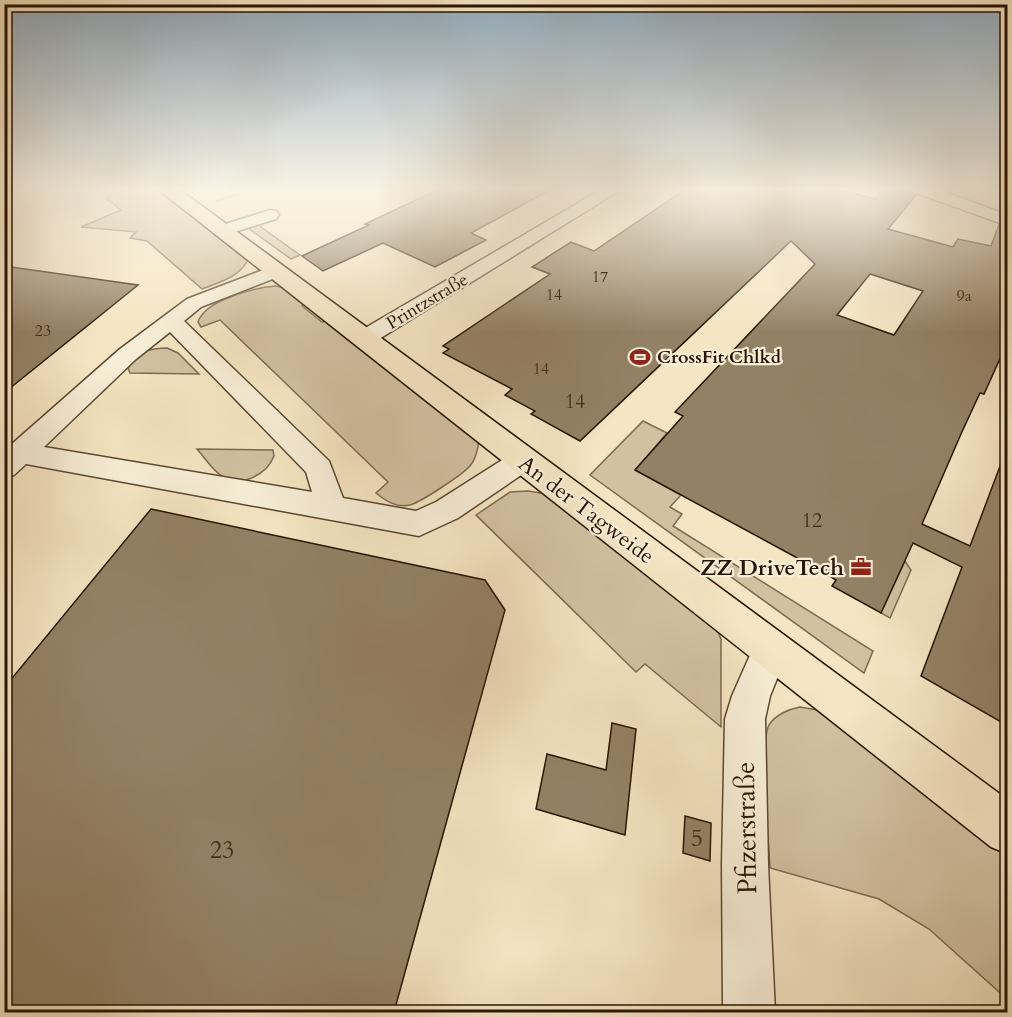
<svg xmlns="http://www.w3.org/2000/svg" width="1012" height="1017" viewBox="0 0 1012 1017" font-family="Cardo,serif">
	<rect width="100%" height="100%" fill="#f5e5c2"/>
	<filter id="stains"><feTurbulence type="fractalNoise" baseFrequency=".00333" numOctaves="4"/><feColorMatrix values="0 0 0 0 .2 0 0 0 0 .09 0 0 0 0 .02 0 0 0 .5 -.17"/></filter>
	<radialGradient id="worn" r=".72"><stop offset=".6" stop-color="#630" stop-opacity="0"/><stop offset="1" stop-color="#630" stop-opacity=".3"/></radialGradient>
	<!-- green -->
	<g fill="#d2c1a1" stroke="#7d6a50" stroke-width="1.5">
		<path d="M122,189h34l92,71c-10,18 -28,22 -46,29l-55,-48 -17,-3 6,-6 -55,-5 40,-17 -15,-12z"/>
		<polygon points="258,225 300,255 291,259 248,228"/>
		<path d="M275,286l11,2 19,15 -3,3 20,16 5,-1 152,119c-1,9 -3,19 -9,26 -8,9 -49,36 -60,39 -14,3 -24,-4 -34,-12l12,-11 -168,-162 -19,7 -3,-5c7,-22 56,-34 77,-36z"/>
		<path d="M167,348l11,5 21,21 -69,-1 -2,-5c4,-16 25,-20 39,-20z"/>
		<polygon points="643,421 667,433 635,470 681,495 670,507 682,514 673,526 873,651 864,673 590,475"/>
		<path d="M197,449l76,1 1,6c-7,18 -32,32 -51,21 -10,-6 -18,-19 -26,-28z"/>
		<polygon points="528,491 547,494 714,623 721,639 721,727 645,664 636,672 476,515 510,492"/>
		<polygon points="905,561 911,570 890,618 881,613"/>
		<path d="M800,707l29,5 178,137v150l-78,-70 -50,-30 -109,-31c-1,-25 -11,-125 -1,-143 6,-10 20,-16 31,-18z"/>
	</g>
	<!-- building -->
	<g fill="#938165" stroke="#281400" stroke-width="1.5" fill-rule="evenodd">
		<polygon points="439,189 552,189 471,233 486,240 435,267 383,243 323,271 302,256 369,225 365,224"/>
		<path d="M686,189h151l38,10 10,-10h25l6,6 -28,34 65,18 5,-8 33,7 8,-21 9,3v113l-24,53 -4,-1 -19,41 -39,90 48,22 35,-93h3v273l-87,-50 41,-109 -49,-24 -32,70 -49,-27 4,-6 -11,-7 -190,-103 48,-54 -8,-4 140,-148 -24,-23 -211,200 -49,-27 4,-3 -30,-16 7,-6 -69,-36 6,-4 -6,-3 107,-72 -18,-7 39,-25 23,9zM870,274l53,17 -29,44 -57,-20z"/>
		<polygon points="4,266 138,285 4,393"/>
		<polygon points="151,509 485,580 505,610 394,1012 4,1012 4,688"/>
		<polygon points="612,723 636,729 625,835 536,809 547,754 606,770"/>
		<polygon points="685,816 711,823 710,861 683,853"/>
	</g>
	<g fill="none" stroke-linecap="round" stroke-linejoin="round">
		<!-- minor casing -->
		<g stroke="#5b4830" stroke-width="3">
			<g id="minor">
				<polygon points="602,189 622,189 371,344 363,346 355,344 352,339 355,334"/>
				<polygon points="912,189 936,189 1008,215 1008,226 914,192"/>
				<polygon points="270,210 276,211 279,215 276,219 222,236 216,235 213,231 216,227"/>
				<path d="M276,265l7,2 3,4 -3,4 -82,32 -17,14 145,140 14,37 73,13 20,-9 77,-49 10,-3 10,3 4,7 -4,7 -75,51 -39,18 -393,-72 -12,11 -10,3v-27l116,-102 67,-50zM170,332l136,140 6,20 -268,-45 92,-88z"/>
				<polygon points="771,632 784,637 789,649 770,696 765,719 768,865 775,1012 723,1012 722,865 725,719 732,696 758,637"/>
			</g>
		</g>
		<!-- major casing -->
		<g stroke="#281400" stroke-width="3">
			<polygon id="major" points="158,189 179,189 1008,800 1008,854 991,847"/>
		</g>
		<!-- path -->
		<g stroke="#281400" stroke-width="2" stroke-dasharray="1 1.5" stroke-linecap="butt">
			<polyline points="19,195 34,189"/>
			<polyline points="216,201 239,194"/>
		</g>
		<!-- minor -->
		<use href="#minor" fill="#f8eed7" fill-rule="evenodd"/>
		<!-- major -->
		<use href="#major" fill="#f5e5c2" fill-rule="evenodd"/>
	</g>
	<!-- sky -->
	<linearGradient id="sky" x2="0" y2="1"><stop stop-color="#91abbe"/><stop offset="0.57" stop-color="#faf3e4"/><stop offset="1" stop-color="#faf3e4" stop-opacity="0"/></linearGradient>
	<rect width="1012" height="332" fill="url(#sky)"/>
	<!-- icons -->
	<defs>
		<g id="stadium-bare" transform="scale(1.62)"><path d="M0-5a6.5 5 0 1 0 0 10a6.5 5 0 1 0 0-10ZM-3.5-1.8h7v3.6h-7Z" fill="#8f2418" stroke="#f8eed7" stroke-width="2.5" paint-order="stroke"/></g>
		<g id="office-bare" transform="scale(1.62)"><path d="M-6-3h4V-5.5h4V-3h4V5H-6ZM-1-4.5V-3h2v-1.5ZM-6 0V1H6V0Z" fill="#8f2418" stroke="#f8eed7" stroke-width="2.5" paint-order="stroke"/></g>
	</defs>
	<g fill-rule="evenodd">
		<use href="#stadium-bare" x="640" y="357"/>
		<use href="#office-bare" x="861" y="567"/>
	</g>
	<g text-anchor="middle" stroke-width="4.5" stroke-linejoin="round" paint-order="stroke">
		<!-- far-number labels -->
		<g font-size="16" fill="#432f19">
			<text x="600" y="282">17</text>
			<text x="554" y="300">14</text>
			<text x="964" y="301">9a</text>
			<text x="43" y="336">23</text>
			<text x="541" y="374">14</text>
		</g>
		<!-- far-street labels -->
		<g font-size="18" fill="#281400" stroke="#f8eed7">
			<text transform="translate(427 301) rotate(-31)" y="6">Printzstraße</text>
		</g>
		<!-- far-poi labels -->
		<g font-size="18" font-weight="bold" fill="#281400" stroke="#f8eed7" text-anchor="start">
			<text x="657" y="363">CrossFit Chlkd</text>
		</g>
		<!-- number labels -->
		<g font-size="20" fill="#432f19">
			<text x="575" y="408">14</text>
			<text x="812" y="527">12</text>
		</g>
		<!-- street labels -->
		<g font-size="22" fill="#281400" stroke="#f8eed7">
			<text transform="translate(587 509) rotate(37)" y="8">An der Tagweide</text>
		</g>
		<!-- poi labels -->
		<g font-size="22" font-weight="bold" fill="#281400" stroke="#f8eed7" text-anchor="end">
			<text x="844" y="575">ZZ DriveTech</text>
		</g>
		<!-- near-number labels -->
		<g font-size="24" fill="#432f19">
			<text x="697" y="846">5</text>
			<text x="222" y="858">23</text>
		</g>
		<!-- near-street labels -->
		<g font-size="27" fill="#281400" stroke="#f8eed7">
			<text transform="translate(746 828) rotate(-91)" y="9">Pfizerstraße</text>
		</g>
	</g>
	<!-- margin -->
	<rect width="1012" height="1017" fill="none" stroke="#f5e5c2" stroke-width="24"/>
	<rect x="6" y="6" width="1000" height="1005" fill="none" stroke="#281400" stroke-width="3"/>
	<rect x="12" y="12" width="988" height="993" fill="none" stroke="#281400" stroke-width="1.5"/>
	<rect width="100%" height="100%" filter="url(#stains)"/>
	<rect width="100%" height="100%" fill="url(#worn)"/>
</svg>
